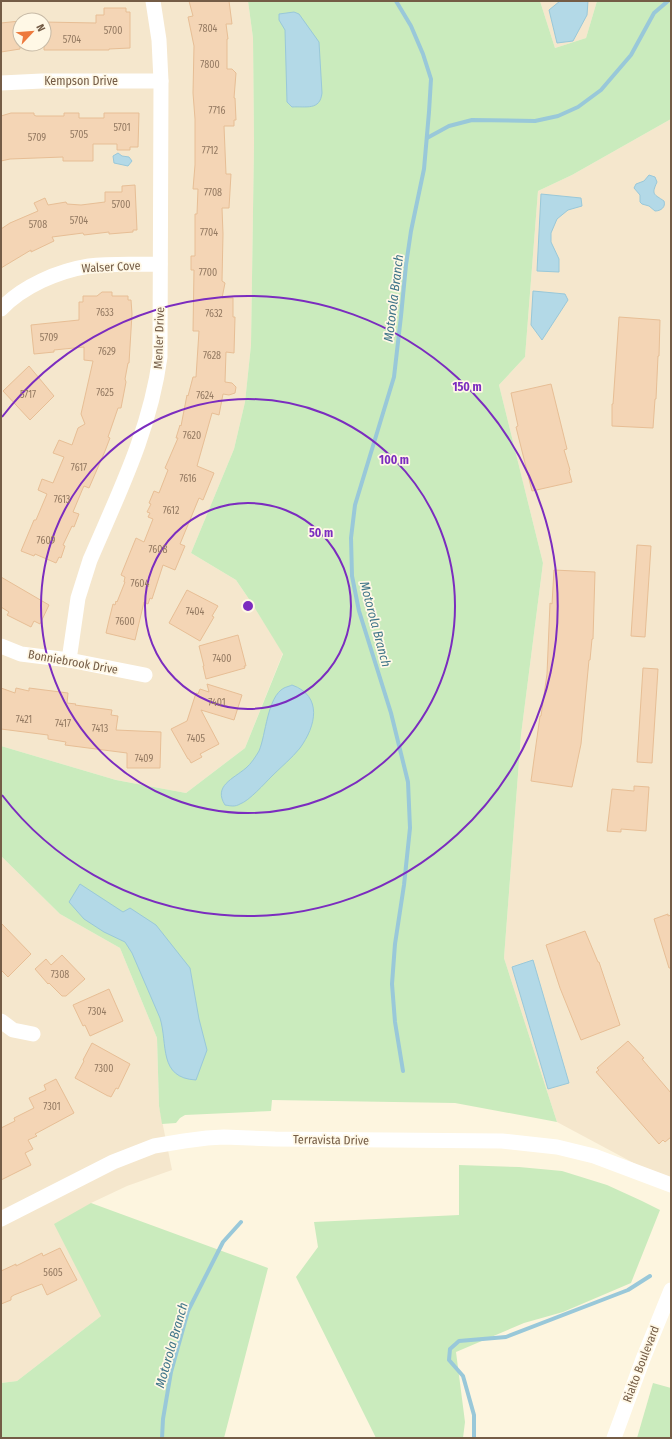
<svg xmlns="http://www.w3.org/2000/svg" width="672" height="1439" viewBox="0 0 672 1439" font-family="'Fira Sans Condensed',sans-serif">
	<rect width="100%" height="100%" fill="#fdf5df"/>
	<!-- residential -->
	<g fill="#f5e7cd" fill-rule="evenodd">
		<path d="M1,1h247l5,37 1,105 -3,202 -6,57 -11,47 -43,104 45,27 17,25 30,48 -38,95 -59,45 -70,-13 -115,-34zM20,20h24v24h-24z"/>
		<polygon points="540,1 597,1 586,38 555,48"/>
		<polygon points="671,119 671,1183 557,1122 504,958 521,735 543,563 499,385 525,357 538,191 572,175"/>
		<polygon points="1,856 60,914 120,948 157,1038 159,1106 172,1170 127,1186 91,1203 101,1316 17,1381 1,1383"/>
	</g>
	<!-- green -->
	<g fill="#caebbd">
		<polygon points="248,1 540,1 555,48 586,38 597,1 671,1 671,119 572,175 538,191 525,357 499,385 543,563 521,735 504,958 557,1122 455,1103 272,1100 271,1111 185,1115 180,1118 176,1123 162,1124 159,1106 157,1038 120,948 60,914 1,856 1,746 116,780 186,793 245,748 283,654 253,605 236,580 191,553 234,449 245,402 251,345 254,143 253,38"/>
		<polygon points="459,1165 519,1167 562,1171 607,1185 642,1201 660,1210 631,1283 563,1312 524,1323 456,1352 465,1422 463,1438 376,1438 296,1277 318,1247 314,1222 459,1215"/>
		<polygon points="91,1203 268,1268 224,1438 1,1438 1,1383 17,1381 101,1316 54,1224"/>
		<polygon points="653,1383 671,1388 671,1438 637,1438"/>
	</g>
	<!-- water -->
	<g fill="#b3d9e7" stroke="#99c8d9">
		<polygon points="560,1 588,1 587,15 573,41 557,43 549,10"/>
		<path d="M294,12l5,2 20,28 3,51c-2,18 -16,13 -30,14l-5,-5 -2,-72 -6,-10v-6z"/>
		<polygon points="118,153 122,156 129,157 132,161 128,166 114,163 113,156"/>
		<path d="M649,175l6,2 2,5c-6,13 -3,12 7,19 2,6 -3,10 -9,10l-6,-5 -7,-2 -2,-2v-7l-6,-7 2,-4 8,-3z"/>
		<polygon points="541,194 581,198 582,206 568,210 557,219 551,233 551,242 559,259 559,272 537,271"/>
		<polygon points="533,291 565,294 568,300 542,340 531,325"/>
		<path d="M292,685c31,11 24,41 8,63 -8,10 -19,19 -28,28 -7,7 -23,25 -32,28 -5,3 -9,2 -15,1 -12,-19 8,-26 21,-37 5,-4 10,-12 13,-17 7,-16 8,-54 25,-63 2,-1 6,-2 8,-3z"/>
		<path d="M80,884l43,28 7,-4 26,17 34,43 9,51 8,31 -11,30c-38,-2 -28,-36 -36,-62l-28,-65 -7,-11 -21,-10 -20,-13 -15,-17z"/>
		<polygon points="533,960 569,1083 548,1089 512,967"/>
	</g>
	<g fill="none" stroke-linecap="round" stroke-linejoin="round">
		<!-- stream -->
		<g stroke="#99c8d9" stroke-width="4">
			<polyline points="396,1 411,26 423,54 431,79 429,112 424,169 411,231 406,265 401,316 394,377 355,505 351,538 352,576 359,611 391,713 408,782 410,828 404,885 395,944 392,984 395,1022 403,1071"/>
			<polyline points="427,138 449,126 472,120 535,121 558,116 578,107 601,90 631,55 654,13 668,1"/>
			<polyline points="162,1438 163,1419 171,1372 188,1311 223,1242 241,1222"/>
			<polyline points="474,1438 474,1415 463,1376 449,1360 450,1349 459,1341 506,1337 628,1290 650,1276"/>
		</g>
	</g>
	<!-- building -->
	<g fill="#f4d5b5" stroke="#e7be95">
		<polygon points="189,1 229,1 232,24 226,24 228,39 227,39 227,69 232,69 236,73 234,98 235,98 236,120 234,120 234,126 224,126 226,174 231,174 229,208 222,208 223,234 222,281 225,283 222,298 233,298 233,317 235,317 234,353 226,352 225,382 232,383 236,387 235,393 229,395 223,394 219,415 212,413 197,466 214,473 203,500 199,498 180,544 185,546 175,570 163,565 152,599 150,598 148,604 144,602 135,640 106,633 109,620 113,604 115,605 116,601 117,602 125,582 124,582 125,577 121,575 136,538 144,542 153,519 148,517 150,513 147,512 151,504 149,503 154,491 159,493 168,470 165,468 178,438 176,438 180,425 181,426 187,395 188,396 193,377 196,377 199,331 193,331 194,270 191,270 191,256 195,256 195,214 197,214 198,189 193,189 195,165 195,119 193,93 194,46 188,17 193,16"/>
		<polygon points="104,8 126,8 126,12 130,12 130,48 109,49 109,50 44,50 44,22 96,23 96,15 104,15"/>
		<polygon points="20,21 20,49 1,52 1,23"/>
		<polygon points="11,113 34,113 34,115 36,116 64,116 64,113 79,113 79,118 104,118 104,113 139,113 138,147 130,147 130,150 117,150 117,144 93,144 93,161 63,161 63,157 10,159 1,161 1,116"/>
		<polygon points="135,185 137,230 133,230 133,232 109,234 109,232 84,235 83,233 52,237 54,241 31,252 31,250 1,268 1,229 10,223 38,211 34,203 45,198 48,205 66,202 67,204 81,205 105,202 105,192 122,192 122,186"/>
		<polygon points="102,292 112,292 112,296 128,296 128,300 131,300 132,314 129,363 128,363 125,379 126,382 121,408 118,408 108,437 110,438 105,451 89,488 84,486 83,488 73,512 79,514 74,527 72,526 63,545 65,546 61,558 59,557 56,563 35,554 34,556 21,551 34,520 36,520 47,494 38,490 42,479 53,483 64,457 53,453 59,440 72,445 78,428 85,424 81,414 93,361 84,360 84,347 54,350 54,352 34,354 31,325 79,320 79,302 83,302 83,296 97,296"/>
		<polygon points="619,317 660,320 659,356 658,356 656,399 655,399 653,428 612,426 612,404 613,404"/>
		<polygon points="29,366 54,396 30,420 3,391"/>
		<polygon points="551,384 567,449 564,450 570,470 569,471 572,482 532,491 516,427 518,426 511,393"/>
		<polygon points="637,545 651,546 645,637 631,636"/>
		<polygon points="554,570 595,572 593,639 592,639 590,660 589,660 581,744 572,787 531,781 540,716 541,716 547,674 550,603 552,604"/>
		<polygon points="1,577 49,605 40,624 34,621 31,627 7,615 9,612 1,607"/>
		<polygon points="187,590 218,606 212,616 214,617 200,641 169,623"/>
		<polygon points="238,635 246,666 244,666 245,668 206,679 203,666 204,666 199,646"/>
		<polygon points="643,668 658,669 652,763 637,762"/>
		<polygon points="207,684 242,695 234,720 201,710 219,744 200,754 202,757 191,763 189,759 188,759 171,729 187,721 196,693 198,694 200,689 209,692"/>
		<polygon points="1,688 15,693 16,688 29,691 29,688 68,693 67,703 76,704 75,705 112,710 111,715 118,716 116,730 161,732 160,768 127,768 127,753 65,745 66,742 48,739 48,735 1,729"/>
		<polygon points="634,786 649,787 646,831 621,829 621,832 607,831 612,789 634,791"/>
		<polygon points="668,914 668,916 671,915 671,968 669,968 654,919"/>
		<polygon points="1,923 31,954 8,977 1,970"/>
		<polygon points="585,931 598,962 599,962 620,1025 581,1040 560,988 546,945"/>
		<polygon points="62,955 85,979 66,996 62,996 49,983 48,984 35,969 46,959 51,965"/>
		<polygon points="109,989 123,1021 90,1036 85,1025 83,1026 73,1005"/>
		<polygon points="628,1041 644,1058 642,1059 671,1093 671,1137 665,1142 663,1140 659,1144 596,1072 599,1070 597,1068"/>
		<polygon points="92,1043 130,1064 118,1089 116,1088 111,1097 109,1096 108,1096 75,1078 84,1061 83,1060"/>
		<polygon points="56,1079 74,1113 35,1134 37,1136 28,1140 33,1149 25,1153 31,1165 1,1180 1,1128 15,1121 14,1118 34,1108 29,1098 46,1090 44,1085"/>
		<polygon points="60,1248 77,1280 47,1295 42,1284 14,1295 11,1297 11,1300 1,1304 1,1271 16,1264 16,1266 42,1253 43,1256"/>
	</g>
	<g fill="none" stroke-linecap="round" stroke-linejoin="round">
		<!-- minor -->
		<g stroke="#fff" stroke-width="15">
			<polyline points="1,83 42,81 161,81"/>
			<path d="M1,309c22,-23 57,-38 88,-43 23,-3 48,-1 71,-2"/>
			<polyline points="1,646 21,654 69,660 145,675"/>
			<path d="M69,660l9,-62 12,-38c29,-68 60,-129 70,-203l1,-276 -2,-41 -6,-39"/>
			<polyline points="1,1021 13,1030 33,1034"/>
			<polyline points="1,1219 113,1162 154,1146 184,1141 207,1138 224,1137 275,1139 502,1141 557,1147 594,1156 671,1185"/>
			<polyline points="614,1438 643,1359 671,1290"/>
		</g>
	</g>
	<!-- distance rings -->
	<g fill="none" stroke="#7b2cbf" stroke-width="2">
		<circle cx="248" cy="606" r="103"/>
		<circle cx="248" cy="606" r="207"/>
		<path d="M2 417A310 310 0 1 1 2 795"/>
	</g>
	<g text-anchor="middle" stroke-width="3.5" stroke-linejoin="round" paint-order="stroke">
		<!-- number labels -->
		<g font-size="10" fill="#947a62">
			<text x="208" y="32">7804</text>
			<text x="113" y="34">5700</text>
			<text x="72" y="43">5704</text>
			<text x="210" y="68">7800</text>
			<text x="217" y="114">7716</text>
			<text x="122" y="131">5701</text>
			<text x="79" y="138">5705</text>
			<text x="37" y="141">5709</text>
			<text x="210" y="154">7712</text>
			<text x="213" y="196">7708</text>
			<text x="121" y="208">5700</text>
			<text x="79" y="224">5704</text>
			<text x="38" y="228">5708</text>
			<text x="209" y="236">7704</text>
			<text x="208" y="276">7700</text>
			<text x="105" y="316">7633</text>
			<text x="214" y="317">7632</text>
			<text x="49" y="341">5709</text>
			<text x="107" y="355">7629</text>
			<text x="212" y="359">7628</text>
			<text x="105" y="396">7625</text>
			<text x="28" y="398">5717</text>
			<text x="205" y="399">7624</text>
			<text x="192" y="439">7620</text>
			<text x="79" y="471">7617</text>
			<text x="188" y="482">7616</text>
			<text x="62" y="503">7613</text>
			<text x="171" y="514">7612</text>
			<text x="46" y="544">7609</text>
			<text x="158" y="553">7608</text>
			<text x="140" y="587">7604</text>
			<text x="195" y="615">7404</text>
			<text x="125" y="625">7600</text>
			<text x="222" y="662">7400</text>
			<text x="217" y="706">7401</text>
			<text x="24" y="723">7421</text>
			<text x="63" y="727">7417</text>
			<text x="100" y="732">7413</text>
			<text x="196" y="742">7405</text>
			<text x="144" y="762">7409</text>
			<text x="60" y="978">7308</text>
			<text x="97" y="1015">7304</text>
			<text x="104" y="1072">7300</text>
			<text x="52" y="1110">7301</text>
			<text x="53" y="1276">5605</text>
		</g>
		<!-- street labels -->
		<g font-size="12" fill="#745c46" stroke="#fff8e6">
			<text x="81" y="85">Kempson Drive</text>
			<text transform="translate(111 267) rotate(-3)" y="4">Walser Cove</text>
			<text transform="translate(159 338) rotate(-88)" y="4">Menler Drive</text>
			<text transform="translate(73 662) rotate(10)" y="4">Bonniebrook Drive</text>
			<text transform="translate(331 1140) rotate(1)" y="4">Terravista Drive</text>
			<text transform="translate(641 1364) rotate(-69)" y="4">Rialto Boulevard</text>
		</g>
		<!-- water labels -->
		<g font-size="13" font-style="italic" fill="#3f7489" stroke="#fff8e6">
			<text transform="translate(393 298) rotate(-83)" y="5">Motorola Branch</text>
			<text transform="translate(376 624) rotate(75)" y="5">Motorola Branch</text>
			<text transform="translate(171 1345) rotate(-74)" y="5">Motorola Branch</text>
		</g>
	</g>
	<circle cx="248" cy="606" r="6" fill="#7b2cbf" stroke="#fff8e6" stroke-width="2"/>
	<g font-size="12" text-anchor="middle" font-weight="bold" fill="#7b2cbf" stroke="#fff8e6" stroke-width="3.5" stroke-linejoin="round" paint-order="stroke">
		<text x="467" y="391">150 m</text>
		<text x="394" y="464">100 m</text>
		<text x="321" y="537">50 m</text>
	</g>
	<!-- border -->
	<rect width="672" height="1439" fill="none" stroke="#745c46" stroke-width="4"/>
	<!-- north arrow -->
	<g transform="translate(32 32) rotate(64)"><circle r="19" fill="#fff8e6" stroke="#c7baa6"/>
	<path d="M0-3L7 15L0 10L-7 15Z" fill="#ed793d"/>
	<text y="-6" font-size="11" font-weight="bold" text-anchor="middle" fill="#745c46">N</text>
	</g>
</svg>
